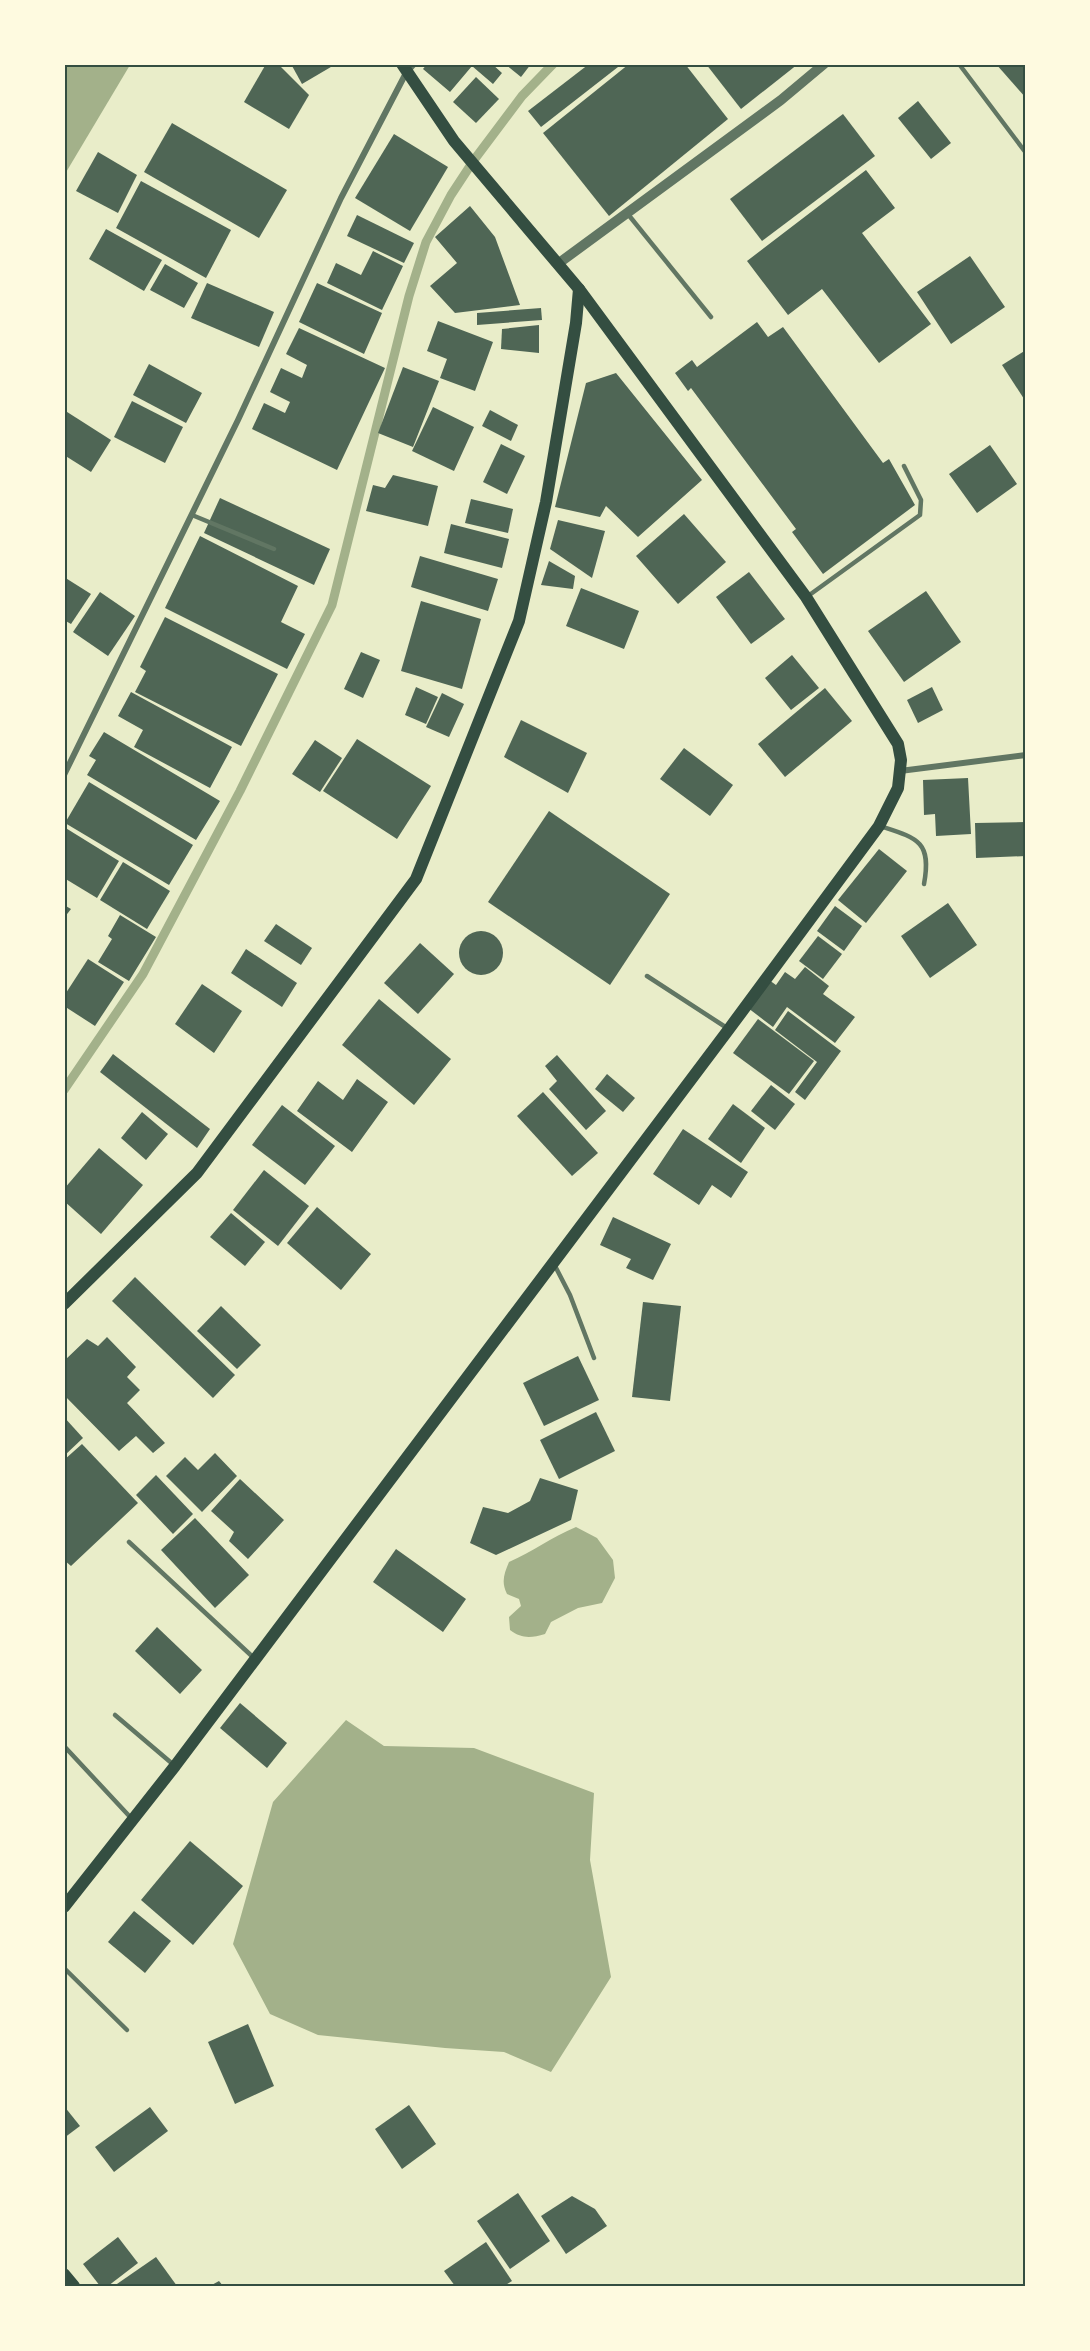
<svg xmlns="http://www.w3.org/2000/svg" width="1090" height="2351" viewBox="0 0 1090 2351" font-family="Poppins,sans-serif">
	<rect width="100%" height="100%" fill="#e9edc9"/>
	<!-- water -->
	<g fill="#a3b18a">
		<polygon points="65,64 130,65 65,174 64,65"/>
		<path d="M576,1527l21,11 16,22 2,18 -13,25 -24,5 -27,14 -6,12c-14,4 -23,5 -35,-4l-1,-13 12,-11 -2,-7 -12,-5c-6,-12 -3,-20 2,-32 23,-10 43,-25 67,-35z"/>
		<polygon points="346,1720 384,1746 474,1748 594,1793 590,1860 611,1977 551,2072 504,2052 445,2048 318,2035 270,2014 233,1944 273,1802"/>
	</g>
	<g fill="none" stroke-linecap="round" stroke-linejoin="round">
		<!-- stream -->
		<polyline stroke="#a3b18a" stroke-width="9" points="64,1090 143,974 240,791 332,605 409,296 426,242 451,195 474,160 522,96 553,64"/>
	</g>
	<!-- building -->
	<g fill="#4f6655">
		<polygon points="266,64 278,64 309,95 289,129 244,102"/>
		<polygon points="291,64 336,64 302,84"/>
		<polygon points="427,64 492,64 502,73 493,84 472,66 450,92 423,69"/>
		<polygon points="505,64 531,64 521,77"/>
		<polygon points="589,64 616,64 618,67 541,127 528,111"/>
		<polygon points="629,64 685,64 728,119 609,216 543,133"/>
		<polygon points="706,64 798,64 741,109"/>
		<polygon points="996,64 1026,64 1026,98"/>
		<polygon points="476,77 499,99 476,123 453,102"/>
		<polygon points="918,101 951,143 931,159 898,118"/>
		<polygon points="843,114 875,156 762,241 730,199"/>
		<polygon points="172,123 287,190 259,238 144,172"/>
		<polygon points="394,134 448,167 410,231 355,198"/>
		<polygon points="98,152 137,175 118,213 76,191"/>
		<polygon points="866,170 895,208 862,233 931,324 879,363 822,289 788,315 747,261"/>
		<polygon points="141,181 231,230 206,278 116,228"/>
		<polygon points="470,206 495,237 520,305 455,313 430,286 457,263 435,237"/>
		<polygon points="357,215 414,243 404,263 347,236"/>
		<polygon points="106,229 162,260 144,291 89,259"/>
		<polygon points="373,251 403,266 382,310 327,283 336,263 361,275"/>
		<polygon points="970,256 1005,307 951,344 917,292"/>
		<polygon points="165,264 198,283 184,308 150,290"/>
		<polygon points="207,283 274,312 259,347 191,318"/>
		<polygon points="317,283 382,313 364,354 299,322"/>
		<polygon points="541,308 542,320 477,325 477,313"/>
		<polygon points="438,321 493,342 475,391 440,378 447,359 427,351"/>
		<polygon points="757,322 768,337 783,327 883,463 889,459 915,505 823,574 792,532 796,529 691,388 688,391 675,373 692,360 697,367"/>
		<polygon points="539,325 539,353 501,349 502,329"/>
		<polygon points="299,328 385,368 337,470 252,429 264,403 285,413 290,402 270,392 281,368 302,378 307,365 286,354"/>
		<polygon points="1026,350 1026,402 1002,365"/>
		<polygon points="149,364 202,393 186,423 133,395"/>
		<polygon points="403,367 439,381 413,447 378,433"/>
		<polygon points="616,373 702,480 638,537 606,506 600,517 555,507 586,383"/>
		<polygon points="132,401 183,427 165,463 114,437"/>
		<polygon points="433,407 474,427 454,471 412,451"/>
		<polygon points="64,410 111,440 91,472 64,455"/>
		<polygon points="490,410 518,425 511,441 482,426"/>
		<polygon points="501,444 525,456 507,494 483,482"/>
		<polygon points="990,445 1017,484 977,513 949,474"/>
		<polygon points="393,475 438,486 428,526 366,511 373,485 385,488"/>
		<polygon points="220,498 330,549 314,585 204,533"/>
		<polygon points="471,499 513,509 508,533 465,523"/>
		<polygon points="684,514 726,562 678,604 636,556"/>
		<polygon points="558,520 605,531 592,578 550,549"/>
		<polygon points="451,524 509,539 502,568 444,553"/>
		<polygon points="200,536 298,586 281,622 305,634 287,669 165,608"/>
		<polygon points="420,556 498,579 488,611 411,587"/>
		<polygon points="549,561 575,576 573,589 541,585"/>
		<polygon points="749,572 785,619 751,644 716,597"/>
		<polygon points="64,577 91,594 71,624 64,620"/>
		<polygon points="581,588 639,611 624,649 566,626"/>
		<polygon points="926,591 961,642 904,682 868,631"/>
		<polygon points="100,592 135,616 108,656 73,632"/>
		<polygon points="421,601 481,619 462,689 401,671"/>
		<polygon points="165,617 278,674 241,746 135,692 146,671 140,667"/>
		<polygon points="361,652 380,660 363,698 344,689"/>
		<polygon points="792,655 819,688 791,710 765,678"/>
		<polygon points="416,687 438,697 426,724 405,715"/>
		<polygon points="932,687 943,710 918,723 907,700"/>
		<polygon points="825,688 852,721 785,777 758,744"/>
		<polygon points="131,692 232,747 210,788 134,747 143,730 118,716"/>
		<polygon points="442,693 464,704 449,737 426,727"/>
		<polygon points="521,720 587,753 568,793 504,757"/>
		<polygon points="104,732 220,801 196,840 87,775 96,760 89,756"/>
		<polygon points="357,739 431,786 397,839 323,791"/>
		<polygon points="315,740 342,758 320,792 292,774"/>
		<polygon points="684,748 733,785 710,816 660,779"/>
		<polygon points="968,778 971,834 936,836 935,814 924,815 923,780"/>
		<polygon points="89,782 193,845 169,885 65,823"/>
		<polygon points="549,811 670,894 610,985 488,902"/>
		<polygon points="1026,822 1026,856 976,858 975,823"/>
		<polygon points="64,827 119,861 97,898 64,878"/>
		<polygon points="879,849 907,871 866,923 838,900"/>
		<polygon points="123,862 170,891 147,929 100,900"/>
		<polygon points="948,903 977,945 930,978 901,936"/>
		<polygon points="64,905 71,909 64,918"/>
		<polygon points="835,906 862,926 844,951 817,931"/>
		<polygon points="120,915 156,937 129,981 98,962 112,939 108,936"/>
		<polygon points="276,924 312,948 301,965 264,941"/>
		<circle cx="481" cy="953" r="22"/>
		<polygon points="818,936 842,954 823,979 799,961"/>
		<polygon points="420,943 454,974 418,1014 384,983"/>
		<polygon points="246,949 297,983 282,1007 231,973"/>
		<polygon points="88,959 124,982 95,1026 64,1006 64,996"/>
		<polygon points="805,967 829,986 823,994 855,1017 835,1043 787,1007 773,1027 748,1008 769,980 776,985 785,972 795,979"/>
		<polygon points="202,984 242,1011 214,1053 175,1024"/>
		<polygon points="379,999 451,1059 414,1105 342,1045"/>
		<polygon points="788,1011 841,1051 805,1100 795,1092 817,1062 775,1030"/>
		<polygon points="758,1019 814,1061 789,1094 733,1053"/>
		<polygon points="113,1054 210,1129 197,1148 100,1072"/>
		<polygon points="557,1055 606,1111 586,1130 549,1089 557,1081 545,1066"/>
		<polygon points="607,1074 635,1098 623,1112 595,1089"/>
		<polygon points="357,1079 388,1102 352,1152 297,1111 318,1081 343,1100"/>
		<polygon points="771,1085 795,1104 775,1130 751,1111"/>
		<polygon points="543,1092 598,1153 572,1176 517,1116"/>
		<polygon points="733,1104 765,1128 741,1163 708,1139"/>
		<polygon points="282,1105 335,1146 305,1185 252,1145"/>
		<polygon points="142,1112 168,1134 146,1160 121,1138"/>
		<polygon points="683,1129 748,1172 731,1198 712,1185 699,1205 653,1174"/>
		<polygon points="99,1148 143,1185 101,1234 64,1201 64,1189"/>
		<polygon points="264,1170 309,1206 278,1246 233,1210"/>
		<polygon points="317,1207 371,1254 341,1290 287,1243"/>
		<polygon points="231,1213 265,1242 245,1266 210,1237"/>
		<polygon points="613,1217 671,1244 653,1280 626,1268 631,1259 600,1245"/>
		<polygon points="135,1277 235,1375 213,1398 112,1301"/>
		<polygon points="643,1302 681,1306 670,1401 632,1397"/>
		<polygon points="221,1306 261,1345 237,1369 197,1331"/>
		<polygon points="107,1337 136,1367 127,1377 140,1390 127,1403 165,1443 153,1453 136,1436 119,1451 64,1395 64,1361 87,1339 98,1346"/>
		<polygon points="578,1356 599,1400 544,1426 523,1383"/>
		<polygon points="596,1412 615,1451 559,1479 540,1440"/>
		<polygon points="64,1417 83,1438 64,1456"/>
		<polygon points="82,1444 138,1503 71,1566 64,1560 64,1460"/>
		<polygon points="215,1453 237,1476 202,1512 166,1476 185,1457 198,1470"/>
		<polygon points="156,1475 193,1514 173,1534 136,1495"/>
		<polygon points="540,1478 578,1490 571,1520 496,1555 470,1543 483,1507 508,1513 530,1501"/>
		<polygon points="240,1479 284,1520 248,1559 229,1541 234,1532 211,1511"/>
		<polygon points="195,1518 249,1575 215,1608 161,1550"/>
		<polygon points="396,1549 466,1599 443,1632 373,1582"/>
		<polygon points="157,1627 202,1670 180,1694 135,1651"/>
		<polygon points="240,1703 287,1743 267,1768 220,1728"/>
		<polygon points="190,1841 243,1886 193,1945 141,1900"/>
		<polygon points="134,1911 171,1941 145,1973 108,1942"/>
		<polygon points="248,2024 274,2086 235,2104 208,2042"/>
		<polygon points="409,2105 436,2144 402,2169 375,2129"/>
		<polygon points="64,2106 80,2126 64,2138"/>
		<polygon points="150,2107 168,2131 114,2172 95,2147"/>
		<polygon points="518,2193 550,2241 510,2269 477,2221"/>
		<polygon points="572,2196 595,2209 607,2226 566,2254 541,2216"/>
		<polygon points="118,2237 138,2263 108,2286 100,2286 83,2264"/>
		<polygon points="486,2242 512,2281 504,2286 455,2286 444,2271"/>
		<polygon points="156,2257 177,2286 114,2286"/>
		<polygon points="219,2281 223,2286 210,2286"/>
	</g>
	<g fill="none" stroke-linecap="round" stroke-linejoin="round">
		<!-- service -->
		<g stroke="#617663" stroke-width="4.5">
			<polyline points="959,64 1026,153"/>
			<polyline points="627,213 711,317"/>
			<polyline points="192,515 274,549"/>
			<polyline points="808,596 920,515 921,500 904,466"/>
			<path d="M880,826c37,12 52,15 44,58"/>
			<polyline points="647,976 727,1028"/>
			<polyline points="554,1264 570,1295 594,1358"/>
			<polyline points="129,1542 255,1659"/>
			<polyline points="115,1715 175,1766"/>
			<polyline points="64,1746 132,1819"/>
			<polyline points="64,1968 127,2030"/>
		</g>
		<!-- minor -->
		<g stroke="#617663" stroke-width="6">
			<polyline points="900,771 1026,755"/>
			<polyline points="64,775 238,420 341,198 406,73 414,64"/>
		</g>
		<!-- tertiary -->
		<polyline stroke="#617663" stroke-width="10" points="559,263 781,100 824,64"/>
		<!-- secondary -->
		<g stroke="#344e41" stroke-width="12">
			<polyline points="64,1304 197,1173 416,879 519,621 546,502 576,323 579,289"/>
			<polyline points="64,1907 175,1766 729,1029 879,826 898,788 901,760 898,744 806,597 579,289 454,141 402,64"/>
			<polyline points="64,2274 74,2286"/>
		</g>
	</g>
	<!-- border -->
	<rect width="1090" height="2351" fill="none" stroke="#fefae0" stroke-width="132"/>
	<rect x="66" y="66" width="958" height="2219" fill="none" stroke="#344e41" stroke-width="2"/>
</svg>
